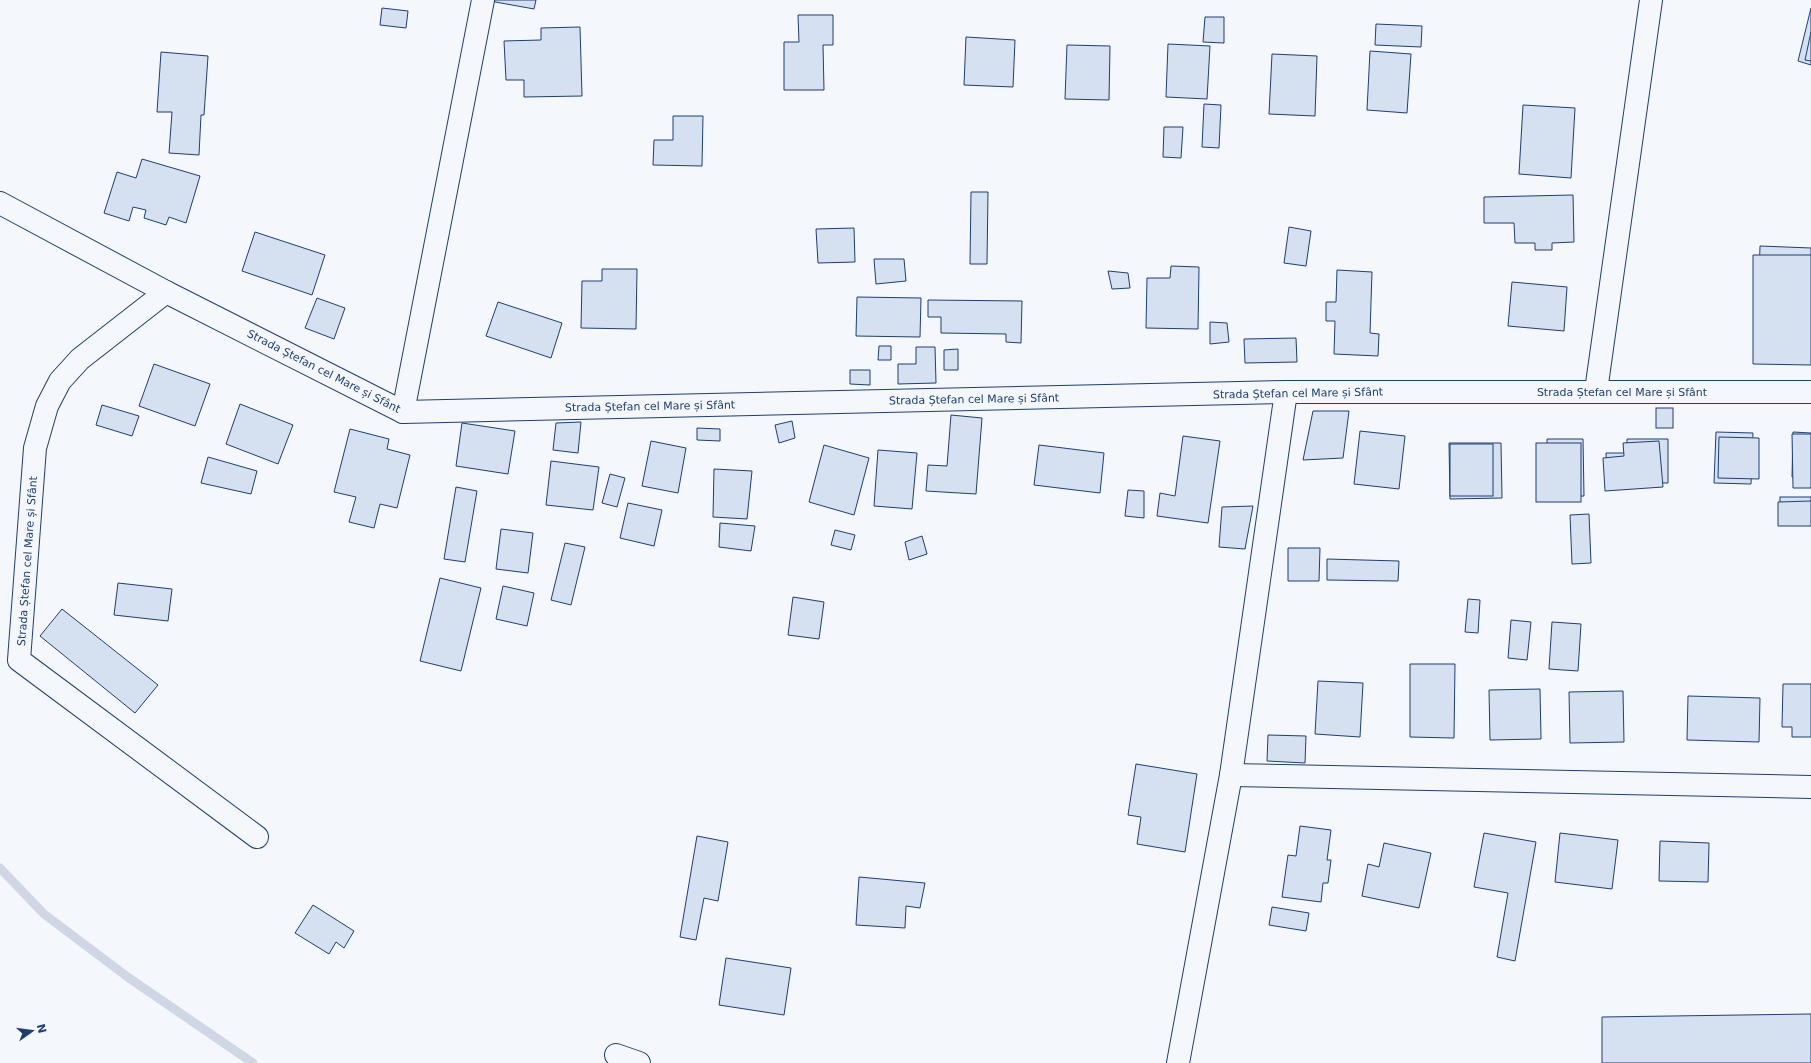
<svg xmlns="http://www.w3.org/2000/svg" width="1811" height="1063" viewBox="0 0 1811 1063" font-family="'DejaVu Sans',sans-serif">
	<rect width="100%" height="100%" fill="#f4f7fb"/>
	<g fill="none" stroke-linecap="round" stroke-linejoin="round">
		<!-- stream -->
		<polyline stroke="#cfd7e4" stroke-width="9" points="0,868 44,914 129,978 253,1063"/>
	</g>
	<!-- building -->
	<g fill="#d5e0f0" stroke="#1d3f73">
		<polygon points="490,0 536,0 534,9 490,1"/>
		<polygon points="382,8 408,11 406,28 380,25"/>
		<polygon points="1811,8 1811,65 1798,61"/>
		<polygon points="798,15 833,15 833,45 823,45 824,90 784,90 784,42 799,42"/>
		<polygon points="1205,17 1224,17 1224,43 1203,42"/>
		<polygon points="1376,24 1422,26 1421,47 1375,45"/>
		<polygon points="580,27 582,96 524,97 524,80 506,80 504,41 541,40 541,28"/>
		<polygon points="1811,32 1811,61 1805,60"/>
		<polygon points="966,37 1015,40 1013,87 964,85"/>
		<polygon points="1168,44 1210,46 1207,99 1166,97"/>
		<polygon points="1067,45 1110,46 1109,100 1065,99"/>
		<polygon points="1370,51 1411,54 1407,113 1367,110"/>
		<polygon points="161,52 208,56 204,115 201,115 199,155 169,153 172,112 157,112"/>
		<polygon points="1272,54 1317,56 1315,116 1269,114"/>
		<polygon points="1204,104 1221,105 1219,148 1202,147"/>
		<polygon points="1523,105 1575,108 1571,178 1519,174"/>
		<polygon points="673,116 703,116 702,166 653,165 654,140 673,140"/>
		<polygon points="1164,127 1183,127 1181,158 1163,157"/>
		<polygon points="142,159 200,176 186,223 169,217 166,225 144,218 146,210 133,207 129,221 104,213 117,172 136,178"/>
		<polygon points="971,192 988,192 987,264 970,264"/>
		<polygon points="1573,195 1574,242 1552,243 1552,250 1535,250 1535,243 1515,243 1514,223 1484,223 1484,197"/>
		<polygon points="1289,227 1311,231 1306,266 1284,263"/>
		<polygon points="854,228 855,262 818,263 816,229"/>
		<polygon points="255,232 325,255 312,295 242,271"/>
		<polygon points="1760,246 1811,248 1811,356 1757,355"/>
		<polygon points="1753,255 1811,255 1811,365 1753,364"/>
		<polygon points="874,259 904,259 906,281 876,284"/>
		<polygon points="1171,266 1199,267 1198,329 1146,328 1147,278 1170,278"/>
		<polygon points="602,269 637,269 636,329 581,328 582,281 602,281"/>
		<polygon points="1337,270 1372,272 1370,333 1379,334 1378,356 1334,354 1335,321 1326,321 1326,302 1336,302"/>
		<polygon points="1108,271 1128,273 1130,288 1112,289"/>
		<polygon points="1512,282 1567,287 1564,331 1508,326"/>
		<polygon points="857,297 921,298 920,337 856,336"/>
		<polygon points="317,298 345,308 334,339 305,328"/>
		<polygon points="928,300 1022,301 1021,343 1006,342 1006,334 941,333 941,317 928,317"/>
		<polygon points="498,302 562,323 551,358 486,336"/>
		<polygon points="1210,322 1227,323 1229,342 1210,344"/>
		<polygon points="1296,338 1297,362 1245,363 1244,339"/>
		<polygon points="879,346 891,346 891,360 878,360"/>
		<polygon points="916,347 935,347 936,383 898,384 898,364 916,364"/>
		<polygon points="958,349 958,370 944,370 944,350"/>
		<polygon points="154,364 210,384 195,426 139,406"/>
		<polygon points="850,370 870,370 870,385 850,384"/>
		<polygon points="240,404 293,425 278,464 226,444"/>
		<polygon points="102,405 139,416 132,436 96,425"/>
		<rect x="1656" y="408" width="17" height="20"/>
		<polygon points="1313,411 1349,411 1343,458 1303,460"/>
		<polygon points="951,415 982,418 976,494 926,491 928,465 947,466"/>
		<polygon points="792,421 795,438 779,443 775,425"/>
		<polygon points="581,422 578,453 553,450 556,423"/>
		<polygon points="462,423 515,431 508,474 456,466"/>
		<polygon points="697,428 720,429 720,441 697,440"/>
		<polygon points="350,429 389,439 387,449 410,455 397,508 380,504 374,528 349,522 356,497 334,492"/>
		<polygon points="1360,431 1405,436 1399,489 1354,484"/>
		<polygon points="1716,432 1753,433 1751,484 1714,483"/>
		<polygon points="1793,432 1811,433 1811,478 1792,477"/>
		<polygon points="1792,434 1811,434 1811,488 1793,488"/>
		<polygon points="1183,436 1220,441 1208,523 1157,516 1160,493 1175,496"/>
		<polygon points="1719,437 1759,438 1759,479 1718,478"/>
		<polygon points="1547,439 1583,439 1584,496 1548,497"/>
		<polygon points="1627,439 1668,439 1668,483 1607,483 1606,453 1627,453"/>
		<polygon points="651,441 686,448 678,493 642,486"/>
		<polygon points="1659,441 1663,487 1605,491 1603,458 1624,456 1623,443"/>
		<polygon points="1449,443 1501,443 1502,498 1450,499"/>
		<rect x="1536" y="443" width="45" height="59"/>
		<rect x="1450" y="444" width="43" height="52"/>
		<polygon points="824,445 869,458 854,515 809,502"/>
		<polygon points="1039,445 1104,453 1100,493 1034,485"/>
		<polygon points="878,450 917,453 912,509 874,506"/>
		<polygon points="208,457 257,471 251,494 201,483"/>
		<polygon points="551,461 599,467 593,510 546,505"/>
		<polygon points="714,469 752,471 747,519 713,517"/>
		<polygon points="610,474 625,478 617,507 602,503"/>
		<polygon points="456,487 477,491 465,562 444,559"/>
		<polygon points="1128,490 1144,491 1144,518 1125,516"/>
		<rect x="1780" y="497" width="31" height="22"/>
		<polygon points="1811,501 1811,526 1778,526 1778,502"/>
		<polygon points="628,503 662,510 654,546 620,538"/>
		<polygon points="1253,506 1245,549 1219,547 1222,507"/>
		<polygon points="1589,514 1591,563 1572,564 1570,515"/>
		<polygon points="720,523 755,526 751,551 719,547"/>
		<polygon points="501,529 533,533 528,573 496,569"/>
		<polygon points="835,530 855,535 851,550 831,545"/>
		<polygon points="922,536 927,554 909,560 905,542"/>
		<polygon points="565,543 585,547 571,605 551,600"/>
		<polygon points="1288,548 1320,548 1319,581 1288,581"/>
		<polygon points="1327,559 1399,561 1398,581 1327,580"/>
		<polygon points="440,578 481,588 461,671 420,661"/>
		<polygon points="118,583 172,589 168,621 114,615"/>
		<polygon points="503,586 534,593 527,626 496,619"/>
		<polygon points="793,597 824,602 819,639 788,635"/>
		<polygon points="1468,599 1480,600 1478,633 1465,632"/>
		<polygon points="62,609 158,685 135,713 40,636"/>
		<polygon points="1511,620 1531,622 1527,660 1508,658"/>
		<polygon points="1552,622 1581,624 1578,671 1549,669"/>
		<polygon points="1410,664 1455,664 1454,738 1410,737"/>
		<polygon points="1318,681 1363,683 1360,737 1315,734"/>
		<polygon points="1783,684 1811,684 1811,737 1792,737 1792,727 1782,727"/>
		<polygon points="1540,689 1541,739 1490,740 1489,690"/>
		<polygon points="1623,691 1624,742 1570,743 1569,692"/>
		<polygon points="1688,696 1760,698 1759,742 1687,740"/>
		<polygon points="1268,735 1306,736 1305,763 1267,761"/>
		<polygon points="1136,764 1197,774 1185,852 1137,844 1141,817 1128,815"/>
		<polygon points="1300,826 1331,830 1327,860 1331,860 1328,883 1323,883 1321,902 1282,897 1288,855 1296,856"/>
		<polygon points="1484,833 1536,842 1515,961 1497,957 1508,893 1474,887"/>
		<polygon points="1560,833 1618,840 1612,889 1555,882"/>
		<polygon points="697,836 728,842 718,901 704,898 696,940 680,937"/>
		<polygon points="1660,841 1709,843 1708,882 1659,881"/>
		<polygon points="1384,843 1431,853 1419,908 1362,896 1368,864 1379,867"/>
		<polygon points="859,877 925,883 920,908 906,906 905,928 856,925"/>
		<polygon points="313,905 354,931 344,948 336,942 329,954 295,933"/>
		<polygon points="1272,907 1309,913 1306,931 1269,925"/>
		<polygon points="726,958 791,968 784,1015 719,1005"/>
		<polygon points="1811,1014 1811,1063 1602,1063 1602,1017"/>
	</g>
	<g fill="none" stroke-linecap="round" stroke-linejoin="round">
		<!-- minor casing -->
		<g stroke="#1d3f73" stroke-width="24">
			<g id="minor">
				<polyline points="0,203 166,292 403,412 1286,392 1811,392"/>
				<polyline points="166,292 80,359 60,381 47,406 35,448 19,660 257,837"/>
				<polyline points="1596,391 1651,0"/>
				<polyline points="403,412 483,0"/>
				<polyline points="1231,775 1811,787"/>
				<polyline points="616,1055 639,1063"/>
				<polyline points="1178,1063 1231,775 1286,392"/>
			</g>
		</g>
		<!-- minor -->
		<use href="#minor" stroke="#f4f7fb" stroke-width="22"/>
	</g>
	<g text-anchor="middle" stroke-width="3" stroke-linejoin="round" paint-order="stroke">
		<!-- street labels -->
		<g font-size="11" fill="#1d3f73" stroke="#f4f7fb">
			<text transform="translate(324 371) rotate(27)" y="4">Strada Ștefan cel Mare și Sfânt</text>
			<text x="1622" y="396">Strada Ștefan cel Mare și Sfânt</text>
			<text transform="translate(1298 393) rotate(-1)" y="4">Strada Ștefan cel Mare și Sfânt</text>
			<text transform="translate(974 399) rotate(-1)" y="4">Strada Ștefan cel Mare și Sfânt</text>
			<text transform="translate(650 406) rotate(-1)" y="4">Strada Ștefan cel Mare și Sfânt</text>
			<text transform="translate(27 561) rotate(-86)" y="4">Strada Ștefan cel Mare și Sfânt</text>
		</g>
	</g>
	<!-- north arrow -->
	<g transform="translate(32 1031) rotate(76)" stroke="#f4f7fb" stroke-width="3" paint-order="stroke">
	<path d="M0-3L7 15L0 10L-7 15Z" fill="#1d3f73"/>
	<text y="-6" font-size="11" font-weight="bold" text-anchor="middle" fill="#1d3f73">N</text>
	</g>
</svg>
